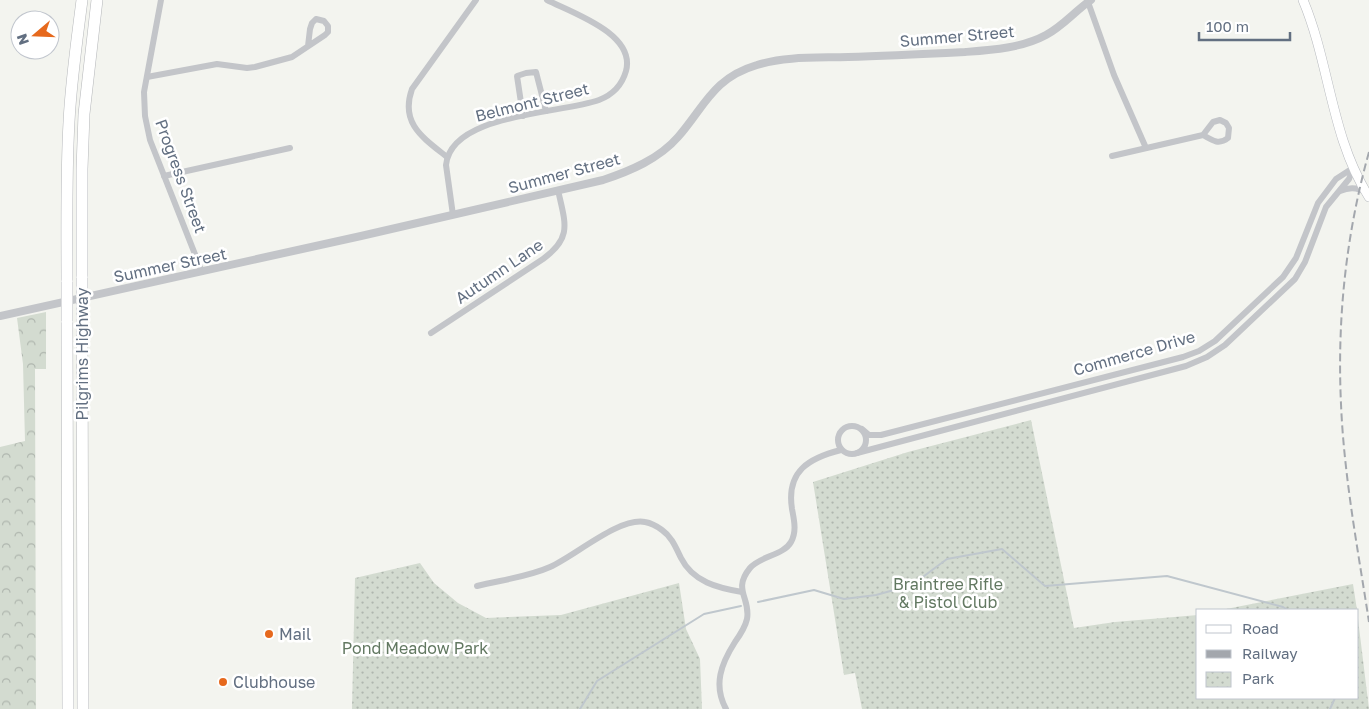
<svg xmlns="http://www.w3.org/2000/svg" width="1369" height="709" viewBox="0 0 1369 709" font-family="'Golos Text',sans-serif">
	<defs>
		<pattern id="forest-crowns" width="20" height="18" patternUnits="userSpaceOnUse" patternTransform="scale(1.25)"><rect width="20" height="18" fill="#d3dbd0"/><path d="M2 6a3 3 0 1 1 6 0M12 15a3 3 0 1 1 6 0" fill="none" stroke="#afb6ae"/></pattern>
		<pattern id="park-dots" width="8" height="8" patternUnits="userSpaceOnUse" patternTransform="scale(1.25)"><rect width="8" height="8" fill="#d3dbd0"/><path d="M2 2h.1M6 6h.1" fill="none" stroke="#afb6ae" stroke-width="1.8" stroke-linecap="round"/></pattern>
	</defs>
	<rect width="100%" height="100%" fill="#f3f4ef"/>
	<!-- forest -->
	<polygon fill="url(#forest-crowns)" points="46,312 46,369 35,369 36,709 0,709 0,447 25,441 23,364 17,318"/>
	<!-- park -->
	<g fill="url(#park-dots)">
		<polygon points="1031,420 1074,628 1115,622 1198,615 1198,698 1358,698 1358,619 1369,709 862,709 855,673 844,675 813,482 908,452"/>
		<polygon points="420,563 434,583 458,603 486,618 561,615 679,583 686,629 700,659 702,709 352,709 355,578"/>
		<polygon points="1353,584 1357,610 1221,610"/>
	</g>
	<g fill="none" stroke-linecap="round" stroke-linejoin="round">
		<!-- stream -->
		<g stroke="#bfc7cd" stroke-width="2">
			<polyline points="758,602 814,590 844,599 876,595 912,585 947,559 1002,549 1045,586 1167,576 1283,607 1288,610"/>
			<polyline points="580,709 597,681 704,614 741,606"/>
			<polyline points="1330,709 1335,698"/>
		</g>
		<!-- secondary casing -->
		<g stroke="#b7babf" stroke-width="10">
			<path id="secondary" d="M1303,0c27,64 28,138 66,197"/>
		</g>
		<!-- motorway casing -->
		<g stroke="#b5b7ba" stroke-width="12">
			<g id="motorway">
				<polyline points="82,278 82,169 84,114 97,0"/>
				<path d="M67,282c0,-53 -1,-107 2,-160 2,-41 8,-82 13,-122"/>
				<polyline points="82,318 83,709"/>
				<polyline points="67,321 68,709"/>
			</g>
		</g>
		<!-- minor -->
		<g stroke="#c3c5c9" stroke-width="6">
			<polyline points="161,0 144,92 145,116 150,140 202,272"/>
			<polyline points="1088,2 1114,75 1146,148"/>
			<polyline points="147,77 217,64 247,68 255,67 292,57 325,35 328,32 328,26 324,21 316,19 312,23 310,29 308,46"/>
			<polyline points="523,116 517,76 526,73 536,72 546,111"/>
			<path d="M1112,156l91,-21 10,-13 7,-2 6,3 3,5 -1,10c-9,7 -15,3 -25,-3"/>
			<path d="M447,157c-25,-20 -47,-34 -35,-68l64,-89"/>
			<polyline points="164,176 290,148"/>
			<path d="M1340,191c9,-4 18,-4 26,2"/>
			<path d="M453,215l-7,-50c5,-52 115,-51 153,-65 13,-5 23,-15 27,-29 10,-37 -53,-58 -79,-71"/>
			<path d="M431,333l112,-74c30,-22 22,-36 15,-69"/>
			<circle cx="852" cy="440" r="14"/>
			<polyline points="862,429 869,435 881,435 1183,357 1199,351 1215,341 1283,277 1296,258 1318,203 1336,179 1353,168"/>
			<polyline points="857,453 1186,366 1207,357 1225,345 1295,279 1305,262 1326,207 1349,179 1353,168"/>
			<path d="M477,586c24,-6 51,-9 73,-19 25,-11 69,-50 95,-45 6,1 13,5 17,8 10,7 14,18 19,28 12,24 37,30 61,34"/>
			<path d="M726,709c-13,-24 -5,-45 9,-67 5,-7 10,-14 12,-23 4,-21 -15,-29 3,-51 10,-12 34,-13 41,-26 6,-11 3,-22 1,-33 -6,-38 17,-51 49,-59"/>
		</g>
		<!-- tertiary -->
		<path stroke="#c3c5c9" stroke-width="8" d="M0,316l361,-80 242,-56c27,-9 56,-21 75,-43 27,-31 35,-59 79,-72 28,-9 61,-7 91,-8 39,-1 78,-3 117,-5 27,-2 57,-4 81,-17 17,-9 29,-24 45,-35"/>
		<!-- secondary -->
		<use href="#secondary" stroke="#fff" stroke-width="9"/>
		<!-- motorway -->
		<use href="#motorway" stroke="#fff" stroke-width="11"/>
		<!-- rail -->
		<path stroke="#a3a7ad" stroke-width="2" stroke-dasharray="8 4" stroke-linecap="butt" d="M1369,152c-23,82 -32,167 -28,252 3,73 17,146 28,218"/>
		<!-- motorway-bridge casing -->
		<g stroke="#b5b7ba" stroke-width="12" stroke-linecap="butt">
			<g id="motorway-bridge">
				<polyline points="82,278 82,318"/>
				<polyline points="67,282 67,321"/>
			</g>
		</g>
		<!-- motorway-bridge -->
		<use href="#motorway-bridge" stroke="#fff" stroke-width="11"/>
	</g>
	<!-- markers -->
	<g fill="#e6691d" stroke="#fff" stroke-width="2">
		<circle cx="269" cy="634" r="5"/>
		<circle cx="223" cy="682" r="5"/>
	</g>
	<g text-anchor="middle" stroke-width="5" stroke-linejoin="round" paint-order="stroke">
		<!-- street labels -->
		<g font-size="16" fill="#626f81" stroke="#fff">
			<text transform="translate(957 36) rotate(-5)" y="6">Summer Street</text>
			<text transform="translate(532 102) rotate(-14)" y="6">Belmont Street</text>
			<text transform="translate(564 173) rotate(-15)" y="6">Summer Street</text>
			<text transform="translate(181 176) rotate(70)" y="6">Progress Street</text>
			<text transform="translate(170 265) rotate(-12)" y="6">Summer Street</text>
			<text transform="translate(499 271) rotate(-34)" y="6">Autumn Lane</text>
			<text transform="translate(1134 353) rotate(-16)" y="6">Commerce Drive</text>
			<text transform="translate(82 354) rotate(-90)" y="6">Pilgrims Highway</text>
		</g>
		<!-- park labels -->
		<g font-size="16" fill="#627861" stroke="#fff">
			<text x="948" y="590">Braintree Rifle<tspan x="948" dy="18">&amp; Pistol Club</tspan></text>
			<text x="415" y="654">Pond Meadow Park</text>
		</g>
		<!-- poi labels -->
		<g font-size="16" fill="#626f81" stroke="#fff" text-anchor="start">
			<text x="279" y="640">Mail</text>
			<text x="233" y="688">Clubhouse</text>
		</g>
	</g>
	<!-- legend -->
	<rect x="1196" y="609" width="162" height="90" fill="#ffffff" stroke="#c0c5cd"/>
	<rect x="1206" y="625" width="25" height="8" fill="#ffffff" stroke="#c0c5cd"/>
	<text x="1242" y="634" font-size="15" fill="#626f81">Road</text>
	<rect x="1206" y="650" width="25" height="8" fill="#a3a7ad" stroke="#c0c5cd"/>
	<text x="1242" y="659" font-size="15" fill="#626f81">Railway</text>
	<rect x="1206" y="672" width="25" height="15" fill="url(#park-dots)" stroke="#c0c5cd"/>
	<text x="1242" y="684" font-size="15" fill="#626f81">Park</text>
	<!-- north arrow -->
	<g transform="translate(35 35) rotate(251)"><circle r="24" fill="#ffffff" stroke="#c0c5cd"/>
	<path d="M0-4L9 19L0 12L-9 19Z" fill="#e6691d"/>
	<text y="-8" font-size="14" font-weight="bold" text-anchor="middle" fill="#626f81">N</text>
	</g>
	<!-- scale -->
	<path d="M1199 32v8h91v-8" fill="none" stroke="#626f81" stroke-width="2.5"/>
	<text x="1206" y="32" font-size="15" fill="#626f81" stroke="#ffffff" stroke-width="4" paint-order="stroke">100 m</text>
</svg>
